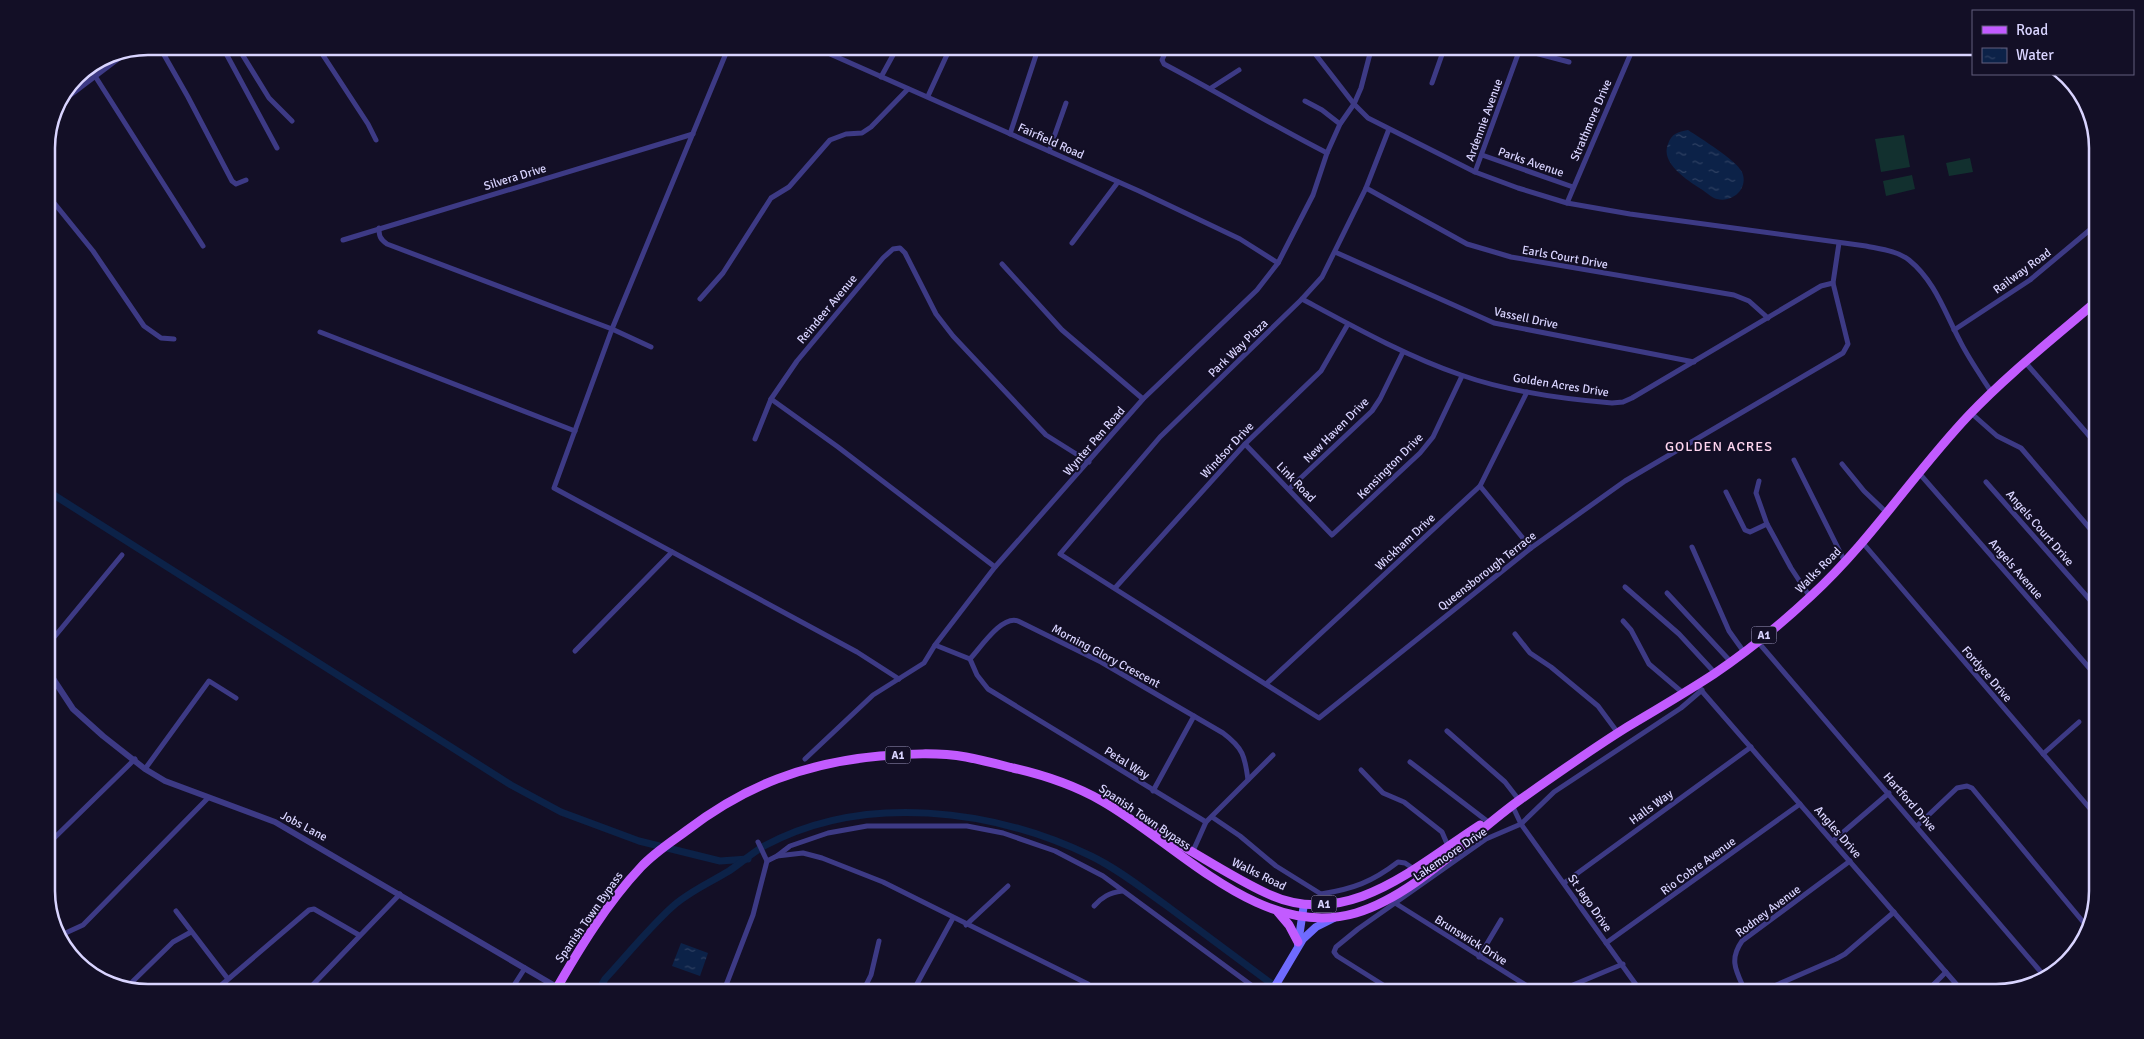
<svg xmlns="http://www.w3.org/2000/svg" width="2144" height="1039" viewBox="0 0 2144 1039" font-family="Signika,sans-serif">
	<defs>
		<pattern id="water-ripples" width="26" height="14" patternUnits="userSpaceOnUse" patternTransform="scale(1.25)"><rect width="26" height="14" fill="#0c2248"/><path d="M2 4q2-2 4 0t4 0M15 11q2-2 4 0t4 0" fill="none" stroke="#2f4163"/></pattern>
	</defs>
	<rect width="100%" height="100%" fill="#130f26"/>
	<!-- pitch -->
	<g fill="#12302f">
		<polygon points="1904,135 1910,167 1881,172 1875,139"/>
		<polygon points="1970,158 1973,172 1949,176 1946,163"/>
		<polygon points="1912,175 1915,189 1886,196 1883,181"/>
	</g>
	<!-- water -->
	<g fill="url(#water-ripples)">
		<path d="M1688,130c12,8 48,30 54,42 7,16 -9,31 -25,27 -5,-1 -11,-7 -16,-10 -14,-9 -41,-26 -33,-45 4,-11 10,-12 20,-14z"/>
		<polygon points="681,943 708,953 700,976 672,966"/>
	</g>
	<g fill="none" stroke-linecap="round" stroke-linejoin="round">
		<!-- canal -->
		<g stroke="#0c2248" stroke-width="7">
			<polyline points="46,490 511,785 561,812 639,841 720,861 748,859"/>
			<path d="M597,993l8,-14c22,-24 43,-50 67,-72 16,-15 39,-25 57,-36 12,-8 23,-18 35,-25 100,-54 229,-37 327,10 27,13 52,33 76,50 39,29 78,58 117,87"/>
		</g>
		<!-- minor -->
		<g stroke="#3d3a85" stroke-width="5">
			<polyline points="159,46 188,97 232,181 236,184 246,180"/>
			<polyline points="222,46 277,148"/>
			<polyline points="237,46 269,98 292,121"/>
			<polyline points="317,46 368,124 376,140"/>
			<polyline points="729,46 612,329 554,488 857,652 899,679"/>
			<polyline points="812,46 1139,191 1240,239 1278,263"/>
			<path d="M1168,46l-6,14 2,4c55,29 108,61 163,89"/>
			<path d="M1309,46l45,58 14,14 107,54 43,16 49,15 63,11 236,32c14,3 32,5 43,14 26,21 36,53 51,81 9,18 21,35 32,52"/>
			<polyline points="1520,49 1569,62"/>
			<polyline points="95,76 203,246"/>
			<polyline points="881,77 898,46"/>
			<polyline points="1432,83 1445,46"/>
			<polyline points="1211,88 1239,70"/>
			<polyline points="928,96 951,46"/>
			<polyline points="1305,101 1322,110 1340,124"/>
			<polyline points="56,106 130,50"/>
			<polyline points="1389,129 1366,188 1322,277 1302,299 1160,437 1060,554 1319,718 1531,548 1625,481 1843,353 1848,344 1833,283 1839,243"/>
			<polyline points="1010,134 1039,46"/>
			<polyline points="1049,151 1066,103"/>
			<polyline points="1482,155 1573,187"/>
			<polyline points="1475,172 1521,46"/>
			<polyline points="1366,188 1467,244 1511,257 1734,295 1749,301 1768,318"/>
			<polyline points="46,193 93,251 144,326 161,338 174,339"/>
			<polyline points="1567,203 1634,46"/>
			<path d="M379,228c0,8 1,11 8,16l225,85 39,18"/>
			<polyline points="343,240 693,134"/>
			<polyline points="1072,243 1118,182"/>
			<polyline points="1335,252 1494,323 1694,362"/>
			<polyline points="1002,264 1062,330 1143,399"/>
			<polyline points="700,299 723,273 771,198 789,187 830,140 846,134 862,133 871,127 908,89"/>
			<path d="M1302,299c52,28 104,57 159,76 48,17 101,24 151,28l11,-1 9,-4 189,-112 12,-3"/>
			<polyline points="1954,330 2030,280 2098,223"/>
			<polyline points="320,332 575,431"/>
			<polyline points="2025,362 2098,446"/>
			<polyline points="1971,413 1997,436 2021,448 2098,538"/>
			<polyline points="755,439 771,399"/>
			<polyline points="1245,444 1332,535 1420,453 1433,437 1462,376"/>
			<polyline points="1794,460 1845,562"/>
			<polyline points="1842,464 1864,491 1886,512"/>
			<polyline points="1919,473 2098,678"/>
			<polyline points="1759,481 1756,493 1767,524 1791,568 1810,597"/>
			<polyline points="1986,482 2098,609"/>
			<polyline points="1480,486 1531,548"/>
			<polyline points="1289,489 1372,411 1380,399 1403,352"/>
			<polyline points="1726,492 1745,530 1750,532 1767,524"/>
			<polyline points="1862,542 2098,818"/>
			<polyline points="1692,547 1729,631 1744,652"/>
			<polyline points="995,567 838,447 771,399 797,361 883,258 893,249 900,248 905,253 936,314 953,336 1046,435 1089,462"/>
			<polyline points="1625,587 1679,634 1715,673"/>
			<polyline points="1115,588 1245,444 1321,371 1348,324"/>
			<polyline points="1667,593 1731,662"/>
			<polyline points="1623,621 1631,630 1649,664 1683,693"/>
			<polyline points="1515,634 1530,653 1551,667 1598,706 1618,733"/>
			<polyline points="1758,642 2046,978"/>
			<path d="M935,645l35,14c11,-12 32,-44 48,-38l83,41 122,71c20,15 22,23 25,47"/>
			<polyline points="46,647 122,555"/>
			<polyline points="575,651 672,552"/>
			<polyline points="970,659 977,675 988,689 1206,822"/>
			<polyline points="1266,684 1480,486 1527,392"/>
			<polyline points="1700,689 1964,993"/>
			<polyline points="1447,731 1505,782 1519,800"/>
			<polyline points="2043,754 2079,722"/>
			<polyline points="805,759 873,695 924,663 935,645 995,567 1143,399 1257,290 1278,263 1313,195 1327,153 1340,124 1354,104 1361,88 1372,46"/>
			<polyline points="1410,762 1487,821"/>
			<polyline points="145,769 209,681 236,698"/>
			<polyline points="1361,770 1383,793 1404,802 1442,832 1448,846"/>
			<polyline points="1153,791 1194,716"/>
			<polyline points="1512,805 1521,824 1642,993"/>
			<polyline points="1212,817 1240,836 1276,866 1321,894 1327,904"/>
			<polyline points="1917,826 1957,788 1967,786 1972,788 2089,929"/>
			<polyline points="1833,841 1889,793"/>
			<polyline points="46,846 135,759"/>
			<polyline points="1193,851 1206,822 1273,755"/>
			<polyline points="777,856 790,846 828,833 867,826 967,826 1003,833 1055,851 1103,876 1262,993"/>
			<polyline points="767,861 777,856 803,853 822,858 883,882 1088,984"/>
			<polyline points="1564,883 1751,747"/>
			<path d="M1321,894c32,-5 51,-12 77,-32l7,1 9,6"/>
			<polyline points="1395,903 1532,989 1550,992 1561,990 1623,964"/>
			<path d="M1094,906c8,-9 15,-13 28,-15"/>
			<polyline points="176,911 228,979"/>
			<polyline points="966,925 1008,886"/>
			<polyline points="59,936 83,925 208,798"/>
			<polyline points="1606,943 1800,804"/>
			<polyline points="1479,957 1501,920"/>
			<polyline points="126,988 173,942 191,932"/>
			<polyline points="212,993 309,910 314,909 359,935"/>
			<polyline points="305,993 400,894"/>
			<polyline points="509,993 525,968"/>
			<polyline points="723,993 753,915 767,861 758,842"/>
			<polyline points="862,993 871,975 879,941"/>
			<polyline points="912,993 953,918"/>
			<polyline points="1396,993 1337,956 1334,952 1336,947 1358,929 1486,839 1521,824 1554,792 1681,708 1702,690"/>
			<path d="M1746,993c-9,-21 -18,-32 -4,-52l108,-80"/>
			<polyline points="1758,993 1836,959 1845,954 1894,912"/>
			<polyline points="1925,993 1946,972"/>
		</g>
		<!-- tertiary -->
		<polyline stroke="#3d3a85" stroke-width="6" points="46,668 73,709 103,736 145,769 165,781 275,822 567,993"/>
		<!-- secondary -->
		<g stroke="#6f6bff" stroke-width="8">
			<polyline points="1298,944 1304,904"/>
			<polyline points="1271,993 1303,939 1316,927 1334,918"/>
		</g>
		<!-- primary -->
		<g stroke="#c25bff" stroke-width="9">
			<path d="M1153,830c38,19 74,45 113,63 81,39 150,-27 214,-68"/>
			<polyline points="1278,912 1289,925 1298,942"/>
			<path d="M554,993c25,-44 53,-90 87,-126 13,-14 30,-25 45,-36 60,-46 119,-68 194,-75 28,-2 57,-4 86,1 16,3 31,7 47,11 31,7 61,17 89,33 76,43 159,140 254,112 60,-18 114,-78 165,-114 34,-24 68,-48 103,-70 30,-18 61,-36 90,-55 34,-23 67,-50 97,-78 59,-54 103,-123 158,-181 39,-41 85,-77 129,-115"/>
		</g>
	</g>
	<g text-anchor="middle" stroke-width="4" stroke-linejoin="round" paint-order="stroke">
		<!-- shield labels -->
		<g fill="#130f26" stroke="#9e99be" stroke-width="1">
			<rect x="1751.5" y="626.5" width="25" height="17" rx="4"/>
			<rect x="885.5" y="746.5" width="25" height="17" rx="4"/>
			<rect x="1311.5" y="895.5" width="25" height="17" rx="4"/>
		</g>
		<g font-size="11" font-weight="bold" fill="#d9d4ff">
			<text x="1764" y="639">A1</text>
			<text x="898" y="759">A1</text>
			<text x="1324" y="908">A1</text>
		</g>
		<!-- street labels -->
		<g font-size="12" fill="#d9d4ff" stroke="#130f26">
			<text transform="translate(1484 120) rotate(-70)" y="4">Ardennie Avenue</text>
			<text transform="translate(1591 120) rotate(-67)" y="4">Strathmore Drive</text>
			<text transform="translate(1051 141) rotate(24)" y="4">Fairfield Road</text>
			<text transform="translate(1531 162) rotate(19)" y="4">Parks Avenue</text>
			<text transform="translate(515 177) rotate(-17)" y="4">Silvera Drive</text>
			<text transform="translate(1565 257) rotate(10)" y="4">Earls Court Drive</text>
			<text transform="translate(2022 271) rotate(-36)" y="4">Railway Road</text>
			<text transform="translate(827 309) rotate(-50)" y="4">Reindeer Avenue</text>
			<text transform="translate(1526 318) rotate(12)" y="4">Vassell Drive</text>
			<text transform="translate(1238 348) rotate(-44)" y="4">Park Way Plaza</text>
			<text transform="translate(1561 385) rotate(9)" y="4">Golden Acres Drive</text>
			<text transform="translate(1336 430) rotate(-45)" y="4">New Haven Drive</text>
			<text transform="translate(1094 441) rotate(-49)" y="4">Wynter Pen Road</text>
			<text transform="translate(1227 450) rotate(-47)" y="4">Windsor Drive</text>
			<text transform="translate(1390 466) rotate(-45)" y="4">Kensington Drive</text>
			<text transform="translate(1296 482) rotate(46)" y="4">Link Road</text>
			<text transform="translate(2040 528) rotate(49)" y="4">Angels Court Drive</text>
			<text transform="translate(1405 542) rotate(-43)" y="4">Wickham Drive</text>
			<text transform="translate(2016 569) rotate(49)" y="4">Angels Avenue</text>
			<text transform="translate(1818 570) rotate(-45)" y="4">Walks Road</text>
			<text transform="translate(1487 571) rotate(-38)" y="4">Queensborough Terrace</text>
			<text transform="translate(1106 656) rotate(28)" y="4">Morning Glory Crescent</text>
			<text transform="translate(1987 674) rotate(49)" y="4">Fordyce Drive</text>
			<text transform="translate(1127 763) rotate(32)" y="4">Petal Way</text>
			<text transform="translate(1910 802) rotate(49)" y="4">Hartford Drive</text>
			<text transform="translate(1651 807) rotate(-36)" y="4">Halls Way</text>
			<text transform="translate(1145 817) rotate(34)" y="4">Spanish Town Bypass</text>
			<text transform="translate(304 826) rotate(28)" y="4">Jobs Lane</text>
			<text transform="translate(1838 832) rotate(49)" y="4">Angles Drive</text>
			<text transform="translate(1450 854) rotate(-34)" y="4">Lakemoore Drive</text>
			<text transform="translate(1698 866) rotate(-36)" y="4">Rio Cobre Avenue</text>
			<text transform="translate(1259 874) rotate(26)" y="4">Walks Road</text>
			<text transform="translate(1590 903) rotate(55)" y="4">St Jago Drive</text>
			<text transform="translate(1768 911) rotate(-37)" y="4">Rodney Avenue</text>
			<text transform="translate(589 917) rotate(-55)" y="4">Spanish Town Bypass</text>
			<text transform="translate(1471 940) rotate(32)" y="4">Brunswick Drive</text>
		</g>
		<!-- neighbourhood labels -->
		<g font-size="14" letter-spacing="1" fill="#ffd6f0" stroke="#130f26">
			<text x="1719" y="451">GOLDEN ACRES</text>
		</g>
	</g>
	<!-- crop -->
	<path d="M0 0H2144V1039H0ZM148 55H1996A93 93 0 0 1 2089 148V891A93 93 0 0 1 1996 984H148A93 93 0 0 1 55 891V148A93 93 0 0 1 148 55Z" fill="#130f26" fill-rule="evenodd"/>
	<path fill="none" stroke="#d9d4ff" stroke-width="2.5" d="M148 55H1996A93 93 0 0 1 2089 148V891A93 93 0 0 1 1996 984H148A93 93 0 0 1 55 891V148A93 93 0 0 1 148 55Z"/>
	<!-- legend -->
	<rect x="1972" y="10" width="162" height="65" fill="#130f26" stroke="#625e7d"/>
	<rect x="1982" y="26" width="25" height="8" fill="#c25bff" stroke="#625e7d"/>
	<text x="2016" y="35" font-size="15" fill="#d9d4ff">Road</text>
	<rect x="1982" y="48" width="25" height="15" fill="url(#water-ripples)" stroke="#625e7d"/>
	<text x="2016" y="60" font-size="15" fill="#d9d4ff">Water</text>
</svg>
